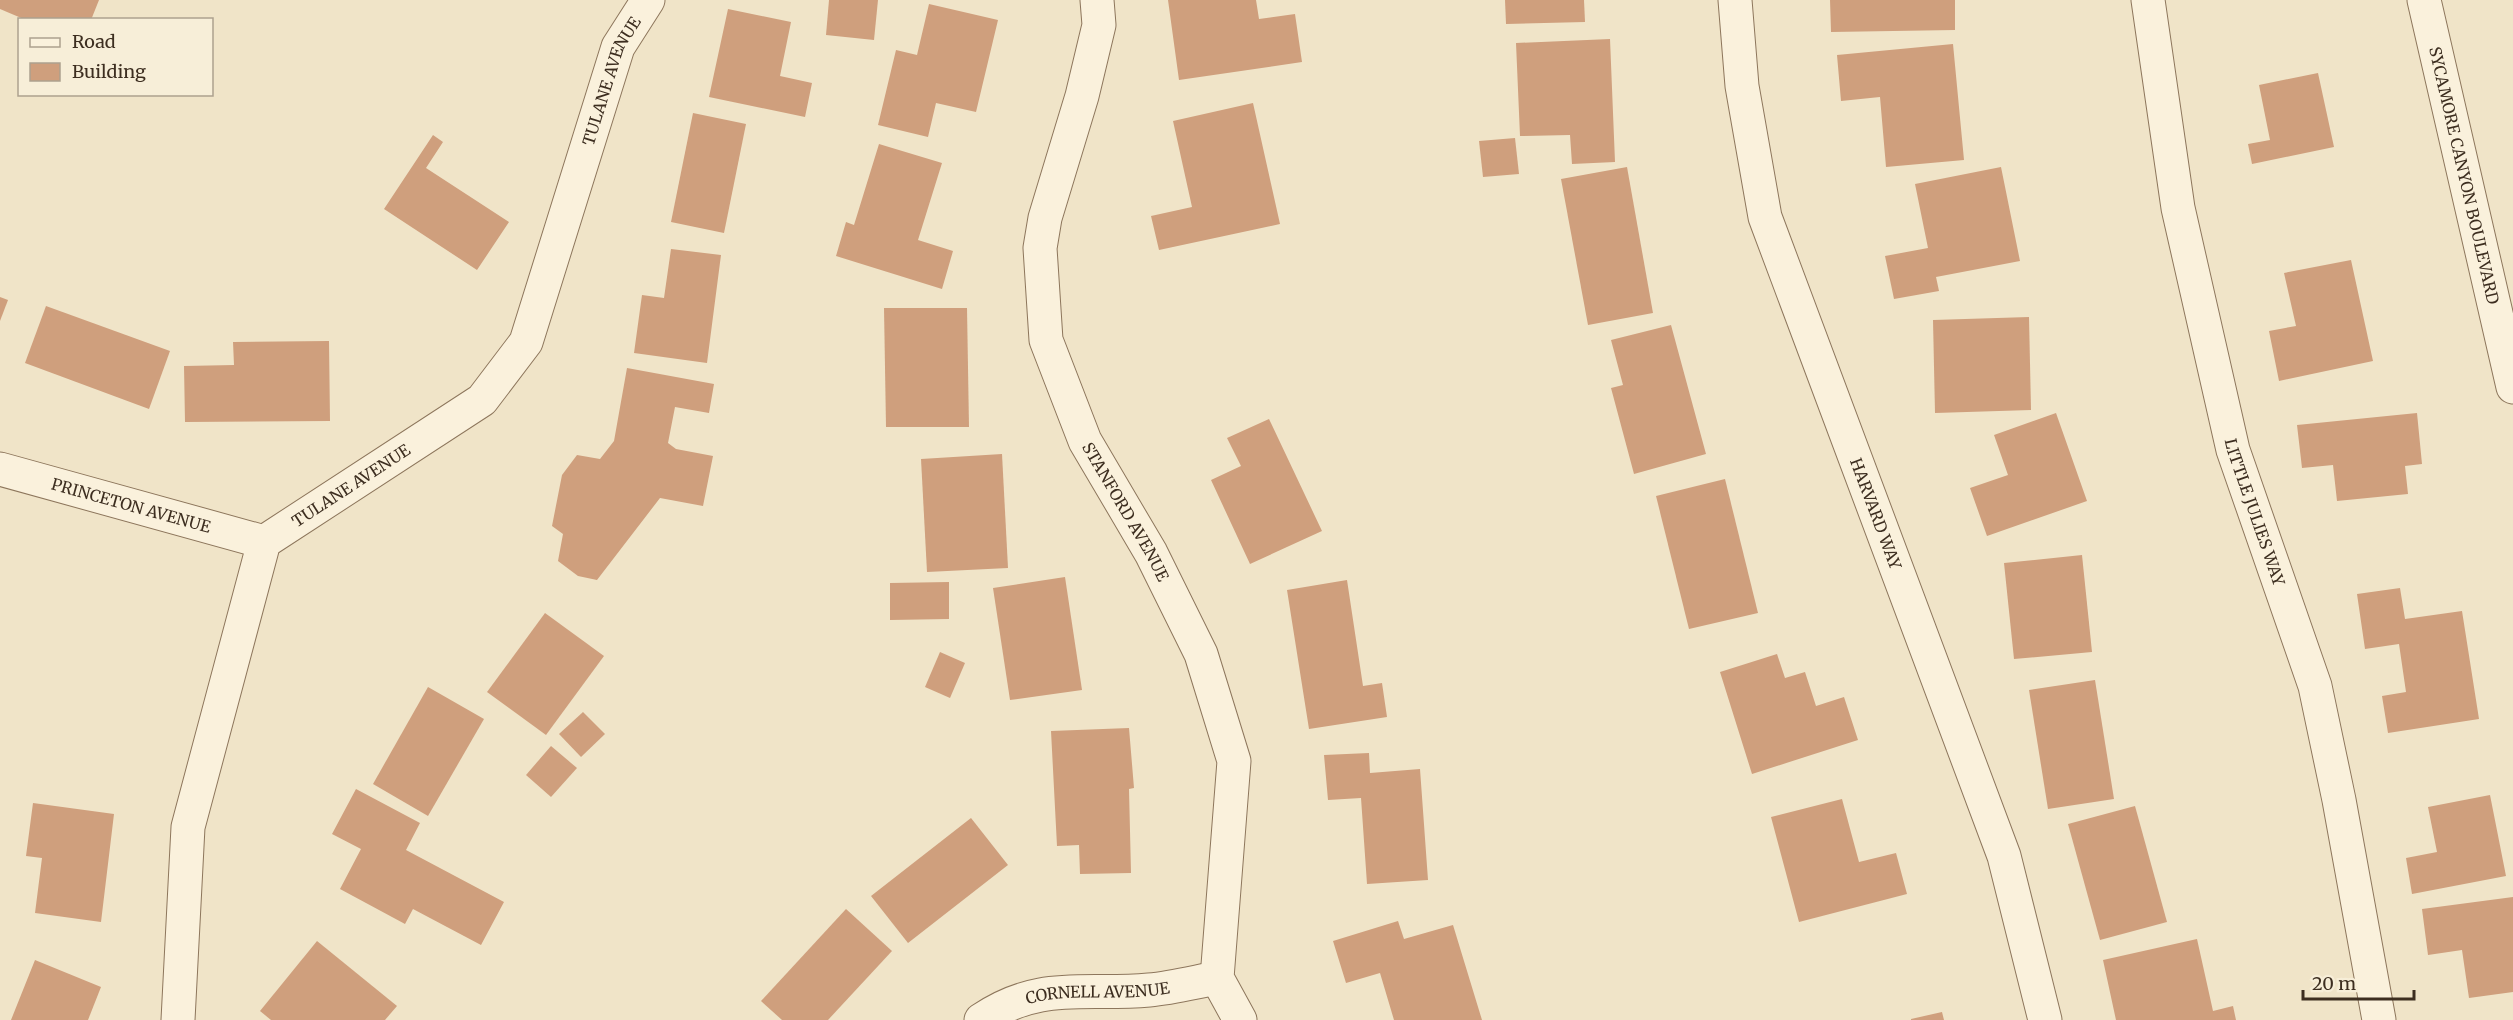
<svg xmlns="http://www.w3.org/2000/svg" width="2513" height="1020" viewBox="0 0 2513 1020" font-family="Merriweather,serif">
	<rect width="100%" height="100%" fill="#f0e4c8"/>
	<!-- building -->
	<g fill="#cf9f7d">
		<polygon points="0,0 99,0 91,20 26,20 0,9"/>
		<polygon points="829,0 878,0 874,40 826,35"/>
		<polygon points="1168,0 1256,0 1259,19 1295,14 1302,62 1179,80"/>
		<polygon points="1505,0 1584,0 1585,22 1506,24"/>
		<polygon points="1830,0 1955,0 1955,30 1831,32"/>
		<polygon points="929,4 998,20 976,112 936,103 928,137 878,125 896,50 917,55"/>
		<polygon points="728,9 791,22 780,76 812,83 805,117 709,97"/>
		<polygon points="1610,39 1615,162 1572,164 1570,135 1520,136 1516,43"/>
		<polygon points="1953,44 1964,160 1886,167 1880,97 1841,101 1837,55"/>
		<polygon points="2318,73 2334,147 2252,164 2248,144 2270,140 2259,85"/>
		<polygon points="1253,103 1280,224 1159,250 1151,216 1192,207 1173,121"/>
		<polygon points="693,113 746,124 724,233 671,222"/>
		<polygon points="433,135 443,142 426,168 509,222 477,270 384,209"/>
		<polygon points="1515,138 1519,174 1483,177 1479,141"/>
		<polygon points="879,144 942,163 918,240 953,251 942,289 836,256 846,222 854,225"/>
		<polygon points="1627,167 1653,313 1588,325 1561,179"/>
		<polygon points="2001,167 2020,261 1936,277 1939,291 1894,299 1885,256 1928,248 1915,184"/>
		<polygon points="671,249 721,255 707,363 634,353 642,295 664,298"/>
		<polygon points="2351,260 2373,361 2279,381 2269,331 2296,326 2284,273"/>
		<polygon points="0,297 8,300 0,321"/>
		<polygon points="46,306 170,351 149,409 25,363"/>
		<polygon points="884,308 967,308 969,427 886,427"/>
		<polygon points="2029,317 2031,410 1935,413 1933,320"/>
		<polygon points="1671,325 1706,454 1634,474 1611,388 1623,385 1611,340"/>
		<polygon points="329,341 330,421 185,422 184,366 234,365 233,342"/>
		<polygon points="627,368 714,384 709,413 675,407 668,443 676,449 713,456 703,506 660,498 597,580 578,576 558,561 563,534 552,526 562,475 577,455 600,459 614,441"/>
		<polygon points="2056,413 2087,501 1987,536 1970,488 2008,475 1994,435"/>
		<polygon points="2417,413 2422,464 2405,466 2408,494 2337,501 2333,465 2302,468 2297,425"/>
		<polygon points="1269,419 1322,531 1250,564 1211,480 1241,466 1227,438"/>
		<polygon points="1002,454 1008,568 927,572 921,459"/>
		<polygon points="1725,479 1758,613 1689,629 1656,496"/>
		<polygon points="2082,555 2092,652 2014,659 2004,563"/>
		<polygon points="1065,577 1082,690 1010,700 993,588"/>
		<polygon points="1347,580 1363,686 1382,683 1387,717 1309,729 1287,590"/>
		<polygon points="949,582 949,619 890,620 890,583"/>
		<polygon points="2400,588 2405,619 2462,611 2479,719 2388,733 2382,696 2406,692 2399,644 2365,649 2357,594"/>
		<polygon points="545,613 604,656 546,735 487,692"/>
		<polygon points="940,652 965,663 950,698 925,687"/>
		<polygon points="1777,654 1785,678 1805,672 1816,706 1844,697 1858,740 1752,774 1720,672"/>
		<polygon points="2095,680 2114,799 2048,809 2029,690"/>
		<polygon points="428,687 484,719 428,816 373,784"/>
		<polygon points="583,712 605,734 581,757 559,734"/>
		<polygon points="1129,728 1134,788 1129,789 1131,873 1080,874 1079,845 1057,846 1051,731"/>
		<polygon points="551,746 577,768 551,797 526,775"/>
		<polygon points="1369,753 1370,773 1420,769 1428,880 1367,884 1361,798 1328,800 1324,755"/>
		<polygon points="356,789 420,823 406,850 504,902 481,945 413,909 405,924 340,889 361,849 332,834"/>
		<polygon points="2490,795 2506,876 2412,894 2406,858 2437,852 2428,807"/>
		<polygon points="1842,799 1859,862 1896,853 1907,894 1799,922 1771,817"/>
		<polygon points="33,803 114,814 101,922 35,913 42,858 26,856"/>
		<polygon points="2135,806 2167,922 2100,940 2068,824"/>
		<polygon points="971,818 1008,865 908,943 871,896"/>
		<polygon points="2513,897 2513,992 2469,998 2462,950 2428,955 2422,909"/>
		<polygon points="846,909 892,951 828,1020 782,1020 761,1001"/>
		<polygon points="1398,921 1404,939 1453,925 1482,1020 1394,1020 1380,973 1346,983 1333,941"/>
		<polygon points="2197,939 2213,1011 2233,1006 2236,1020 2116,1020 2103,960"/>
		<polygon points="317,941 397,1006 385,1020 271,1020 260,1011"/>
		<polygon points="35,960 101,987 88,1020 11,1020"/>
		<polygon points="1942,1012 1944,1020 1911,1020 1911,1019"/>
	</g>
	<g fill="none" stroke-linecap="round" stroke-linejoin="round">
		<!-- minor casing -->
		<g stroke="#8d765c" stroke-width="35">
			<g id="minor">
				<path id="s1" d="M1097,0l2,25 -17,71 -37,122 -5,30 6,92 39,101 66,112 50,101 33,107 -17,217 23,42"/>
				<path id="s2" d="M1735,0l7,86 23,131 239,639 41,164"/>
				<path id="s3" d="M2148,0l30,208 55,242 82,236 24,114 40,220"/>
				<path id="s4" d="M0,469l264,73"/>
				<path id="s5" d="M178,1020l10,-193 76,-285 218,-142 44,-58 92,-295 30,-47"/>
				<path id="s6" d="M981,1020c59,-40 104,-24 168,-30 23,-2 46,-8 68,-12"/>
			</g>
		</g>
		<!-- tertiary casing -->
		<g stroke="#8d765c" stroke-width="35">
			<g id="tertiary">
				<path id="s7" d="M2424,0l89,387"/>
			</g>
		</g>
		<!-- minor -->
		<use href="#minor" stroke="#faf1dc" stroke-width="33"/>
		<!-- tertiary -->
		<use href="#tertiary" stroke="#faf1dc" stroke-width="33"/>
	</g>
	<g text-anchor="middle" stroke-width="5" stroke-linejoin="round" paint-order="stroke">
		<!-- street labels -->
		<g font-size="16" fill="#3d2e20" stroke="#f7eed8">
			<text dy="6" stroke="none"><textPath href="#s5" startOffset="1096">TULANE AVENUE</textPath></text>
			<text dy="6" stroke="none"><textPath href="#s7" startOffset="180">SYCAMORE CANYON BOULEVARD</textPath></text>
			<text dy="6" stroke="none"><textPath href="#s5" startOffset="592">TULANE AVENUE</textPath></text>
			<text dy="6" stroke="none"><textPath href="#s4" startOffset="136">PRINCETON AVENUE</textPath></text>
			<text dy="6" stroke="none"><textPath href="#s1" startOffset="538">STANFORD AVENUE</textPath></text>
			<text dy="6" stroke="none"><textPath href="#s3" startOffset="524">LITTLE JULIES WAY</textPath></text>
			<text dy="6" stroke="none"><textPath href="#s2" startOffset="536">HARVARD WAY</textPath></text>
			<text dy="6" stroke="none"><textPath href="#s6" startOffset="122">CORNELL AVENUE</textPath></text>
		</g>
	</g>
	<!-- legend -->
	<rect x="18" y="18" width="195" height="78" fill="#f7eed8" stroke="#ada18e" stroke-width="1.5"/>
	<rect x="30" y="38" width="30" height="9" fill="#faf1dc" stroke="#ada18e" stroke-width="1.5"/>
	<text x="72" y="48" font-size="18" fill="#3d2e20">Road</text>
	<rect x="30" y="63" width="30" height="18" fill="#cf9f7d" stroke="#ada18e" stroke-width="1.5"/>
	<text x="72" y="78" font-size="18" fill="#3d2e20">Building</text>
	<!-- scale -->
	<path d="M2303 990v9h111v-9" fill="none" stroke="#3d2e20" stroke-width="3"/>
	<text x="2312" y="990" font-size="18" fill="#3d2e20" stroke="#f7eed8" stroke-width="4.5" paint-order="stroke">20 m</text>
</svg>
